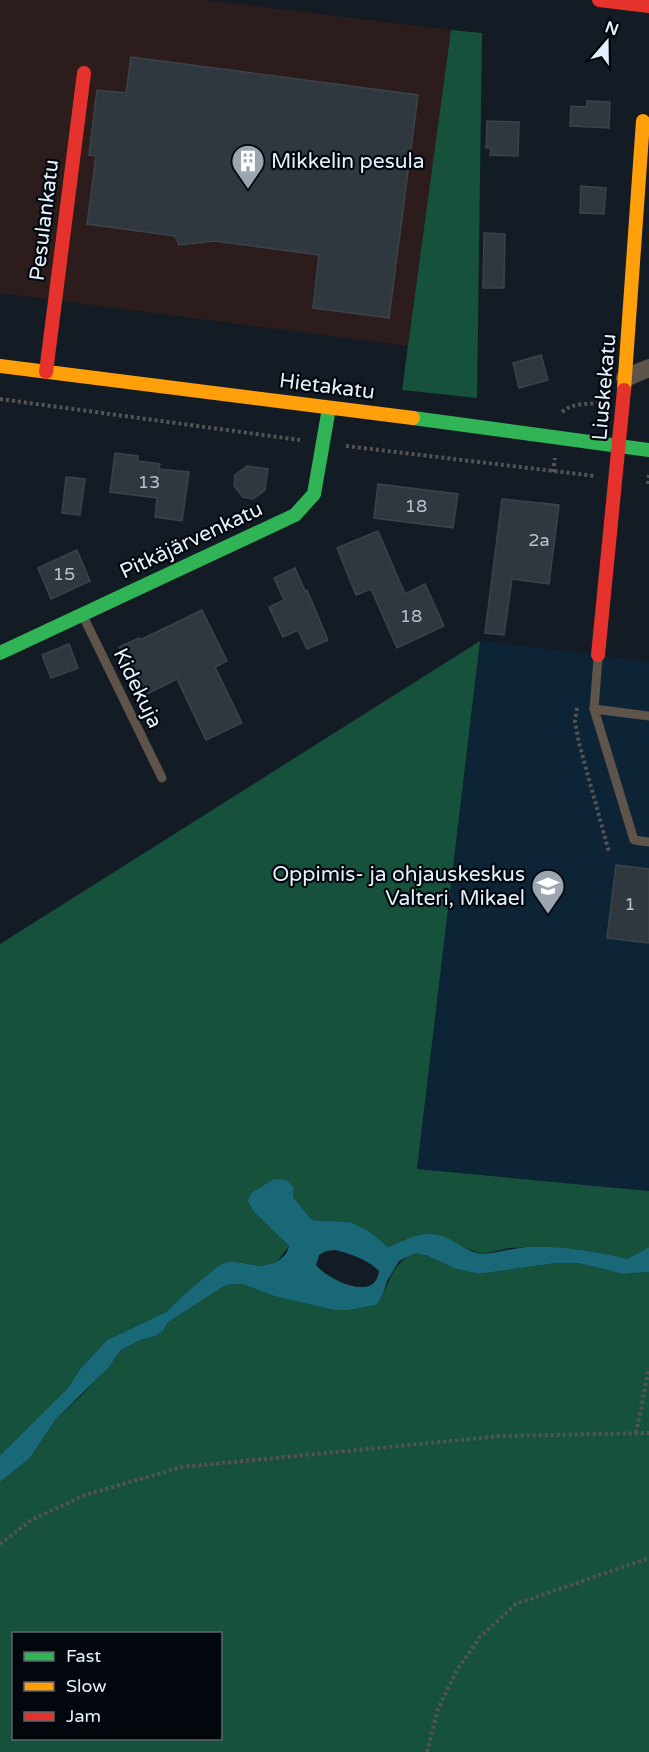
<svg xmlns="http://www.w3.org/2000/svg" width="649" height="1752" viewBox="0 0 649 1752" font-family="'Varela Round',sans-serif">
	<rect width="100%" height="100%" fill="#131c25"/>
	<!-- commercial -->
	<polygon fill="#2c1d1c" points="0,0 204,0 451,30 409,346 0,293"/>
	<!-- built -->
	<polygon fill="#0d2336" points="480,641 649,662 649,1191 417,1169"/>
	<!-- forest -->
	<g fill="#16513b" fill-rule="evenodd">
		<polygon points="451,30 482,33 477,398 402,390"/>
		<polygon points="480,641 417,1169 649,1191 649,1247 627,1259 584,1250 530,1247 510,1248 482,1254 465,1248 452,1241 407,1239 388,1247 350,1222 312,1220 293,1197 294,1188 287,1180 274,1180 251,1193 254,1212 289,1246 277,1262 261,1266 230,1261 218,1266 188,1291 166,1312 107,1340 80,1369 67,1389 0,1455 0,944"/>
		<path d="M416,1253l12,3 28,13 23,5 77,-11h22l45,11 26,-2v480h-649v-270l30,-24 26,-39 25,-23 35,-38 5,-8 19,-10 16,-4 8,-6 3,-7 59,-38 16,-1 32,12 59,14h16l28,-5c14,-22 12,-41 39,-52zM14,1634h206v104h-206z"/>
	</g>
	<!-- water -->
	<path fill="#196877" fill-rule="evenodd" d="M274,1179l13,1 7,8 -1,9 19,23 38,2 17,8 21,17c25,-10 39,-20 65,-6 9,5 18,12 29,13 11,0 31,-6 45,-7 34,-1 68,4 100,12l22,-12v25l-26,2 -45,-11h-22l-77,11 -23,-5 -28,-13 -12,-3 -17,8 -12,20 -4,13 -6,11 -28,5h-16l-59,-14 -32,-12 -16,1 -59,38 -3,7 -8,6 -16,4 -19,10 -12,17 -53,52 -26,39 -30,24v-27l67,-66 13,-20 27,-29 59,-28 22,-21 30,-25 12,-5 31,5 16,-4 9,-8 3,-8 -35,-34 -6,-11 3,-8zM335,1250c16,4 32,9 44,21 -3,32 -51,9 -63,-6l3,-10 7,-4z"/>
	<!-- building -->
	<g fill="#2f373f" stroke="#3b434a" stroke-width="1.5">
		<polygon points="131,57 418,95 389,318 313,308 319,255 215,241 179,245 175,236 87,224 96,156 89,155 97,90 126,93"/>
		<polygon points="587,101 610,102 609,128 570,126 571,106 587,107"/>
		<polygon points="487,121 519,122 518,156 490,155 491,148 486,148"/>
		<polygon points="581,186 606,188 604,214 580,213"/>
		<polygon points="484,233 505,234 504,288 483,288"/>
		<polygon points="541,355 548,380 519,388 513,363"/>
		<polygon points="115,453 138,456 138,461 160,464 159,469 189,472 182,521 155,517 157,498 110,492"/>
		<polygon points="247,466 268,469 265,490 253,499 243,497 234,486 235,475"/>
		<polygon points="66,477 85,479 80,515 62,513"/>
		<polygon points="378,484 458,494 453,528 374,518"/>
		<polygon points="502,499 559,505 549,584 512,579 504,635 485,633"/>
		<polygon points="378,531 405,594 425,584 444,626 397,648 371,589 356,595 337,548"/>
		<polygon points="77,550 90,581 51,599 38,568"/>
		<polygon points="295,568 305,591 307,590 328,640 307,649 298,630 283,637 269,607 284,600 274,578"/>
		<polygon points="202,610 227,661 215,667 242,723 206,740 177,679 143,696 119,647 139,638 140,640"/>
		<polygon points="69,644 78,668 51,678 42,655"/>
		<polygon points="616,865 649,869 649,943 607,938"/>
	</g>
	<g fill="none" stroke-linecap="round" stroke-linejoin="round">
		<!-- path -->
		<g stroke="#545352" stroke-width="4" stroke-dasharray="3 3" stroke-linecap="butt">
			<polyline points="0,399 300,440"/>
			<path d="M562,412c10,-9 25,-8 38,-9"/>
			<polyline points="346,446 595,476"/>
			<polyline points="553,472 555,458"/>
			<polyline points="648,484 649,474"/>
			<polyline points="577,708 575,721 579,743 609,852"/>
			<polyline points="636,1433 649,1368"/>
			<polyline points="0,1544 31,1520 85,1495 182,1467 501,1436 649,1433"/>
			<polyline points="427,1752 438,1709 457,1670 480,1637 516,1604 649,1558"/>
		</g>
		<!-- lane -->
		<g stroke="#5f544a" stroke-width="9">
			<polyline points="83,616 162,778"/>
			<polyline points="598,658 594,709 634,840 649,842"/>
			<polyline points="594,709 649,716"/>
		</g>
		<!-- street -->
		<polyline stroke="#5f544a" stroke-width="18" points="625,378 649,368"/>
		<!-- fast -->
		<g stroke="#30b455" stroke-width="14">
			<polyline points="413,418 649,450"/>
			<polyline points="0,653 295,515 314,494 329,408"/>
		</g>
		<!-- slow -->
		<g stroke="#ff9f0a" stroke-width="14">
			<polyline points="0,366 413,418"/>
			<polyline points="624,390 643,121"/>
		</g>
		<!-- jam -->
		<g stroke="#e5322d" stroke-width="14">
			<polyline points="599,0 649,6"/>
			<polyline points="46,372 84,73"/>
			<polyline points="598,655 624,390"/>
		</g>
	</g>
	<!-- icons -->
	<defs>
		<g id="building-pin" transform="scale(1.725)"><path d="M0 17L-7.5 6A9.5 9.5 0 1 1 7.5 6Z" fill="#9ba6b0" stroke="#02070d"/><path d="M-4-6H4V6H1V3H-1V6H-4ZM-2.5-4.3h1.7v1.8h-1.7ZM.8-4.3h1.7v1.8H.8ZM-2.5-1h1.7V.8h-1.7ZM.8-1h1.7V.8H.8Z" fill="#fff"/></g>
		<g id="school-pin" transform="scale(1.725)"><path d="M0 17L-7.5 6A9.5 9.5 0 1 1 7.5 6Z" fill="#9ba6b0" stroke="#02070d"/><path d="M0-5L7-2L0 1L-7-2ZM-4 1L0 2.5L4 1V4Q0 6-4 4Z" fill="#fff"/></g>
	</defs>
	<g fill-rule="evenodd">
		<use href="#building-pin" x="248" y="161"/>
		<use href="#school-pin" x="548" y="886"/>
	</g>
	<g text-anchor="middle" stroke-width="4.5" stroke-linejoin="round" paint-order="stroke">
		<!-- number labels -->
		<g font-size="18" fill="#b7c2cc">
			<text x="149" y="488">13</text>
			<text x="416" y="512">18</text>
			<text x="539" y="546">2a</text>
			<text x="64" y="580">15</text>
			<text x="411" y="622">18</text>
			<text x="630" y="910">1</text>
		</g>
		<!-- poi labels -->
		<g font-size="21" fill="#e4f0fb" stroke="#02070d" text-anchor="start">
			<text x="271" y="168">Mikkelin pesula</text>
			<text x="525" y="881" text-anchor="end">Oppimis- ja ohjauskeskus<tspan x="525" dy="24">Valteri, Mikael</tspan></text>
		</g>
		<!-- street labels -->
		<g font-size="21" fill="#e4f0fb" stroke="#02070d">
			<text transform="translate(44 220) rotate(-83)" y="7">Pesulankatu</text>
			<text transform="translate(327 386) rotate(7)" y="7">Hietakatu</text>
			<text transform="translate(604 387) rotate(-85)" y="7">Liuskekatu</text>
			<text transform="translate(191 540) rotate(-25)" y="7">Pitkäjärvenkatu</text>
			<text transform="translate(138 688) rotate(64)" y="7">Kidekuja</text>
		</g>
	</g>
	<!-- legend -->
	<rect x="12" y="1632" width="210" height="108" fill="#02070d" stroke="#5c646c" stroke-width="1.5"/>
	<rect x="24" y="1652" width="30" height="9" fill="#30b455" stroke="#5c646c" stroke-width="1.5"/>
	<text x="66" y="1662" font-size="18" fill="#e4f0fb">Fast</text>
	<rect x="24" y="1682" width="30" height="9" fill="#ff9f0a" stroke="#5c646c" stroke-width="1.5"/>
	<text x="66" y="1692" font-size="18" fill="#e4f0fb">Slow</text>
	<rect x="24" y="1712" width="30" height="9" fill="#e5322d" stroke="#5c646c" stroke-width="1.5"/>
	<text x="66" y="1722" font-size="18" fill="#e4f0fb">Jam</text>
	<!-- north arrow -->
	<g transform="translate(607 42) rotate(20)" stroke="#02070d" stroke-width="4.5" paint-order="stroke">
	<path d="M0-4.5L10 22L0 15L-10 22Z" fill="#e4f0fb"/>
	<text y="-9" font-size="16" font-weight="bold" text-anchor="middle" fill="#e4f0fb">N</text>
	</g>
</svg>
